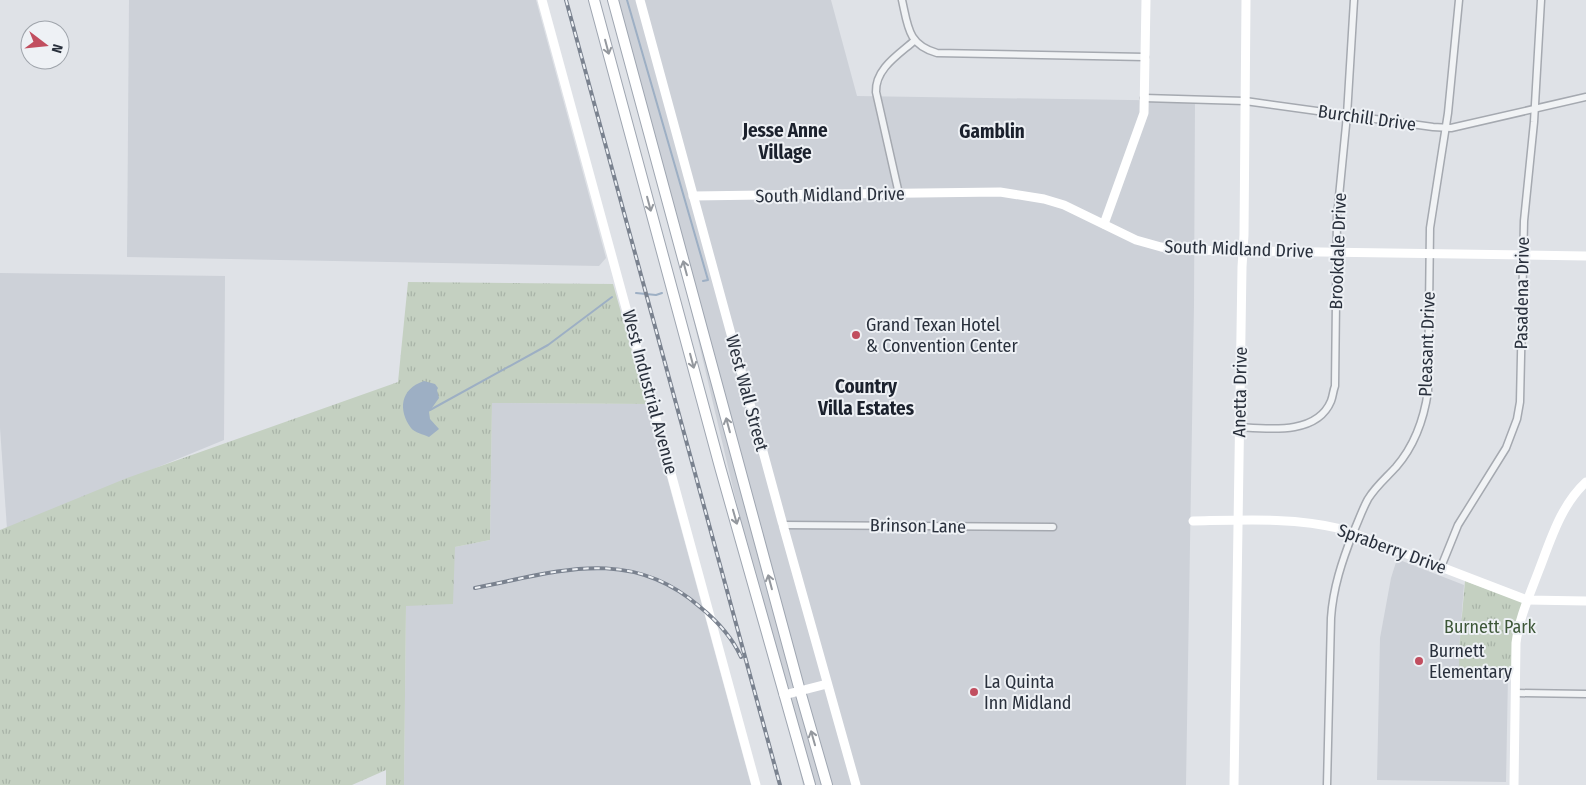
<svg xmlns="http://www.w3.org/2000/svg" width="1586" height="785" viewBox="0 0 1586 785" font-family="'Fira Sans Condensed',sans-serif">
	<defs>
		<pattern id="park-tufts" width="24" height="20" patternUnits="userSpaceOnUse" patternTransform="scale(1.25)"><rect width="24" height="20" fill="#c4d0c1"/><path d="M3 7l-1-3M5 7V3M7 7l1-3M15 17l-1-3M17 17v-4M19 17l1-3" fill="none" stroke="#a8b3a7"/></pattern>
	</defs>
	<rect width="100%" height="100%" fill="#dfe2e7"/>
	<!-- built -->
	<g fill="#cdd1d8">
		<polygon points="129,0 536,0 606,258 599,266 127,257"/>
		<polygon points="618,0 831,0 857,96 1195,101 1194,305 1186,785 803,785"/>
		<polygon points="0,273 225,276 224,440 7,529 0,428"/>
		<polygon points="492,403 647,404 751,785 404,785 406,606 455,547 490,540"/>
		<polygon points="1397,559 1464,585 1459,650 1459,672 1508,675 1506,782 1377,780 1380,638 1391,578"/>
	</g>
	<!-- park -->
	<g fill="url(#park-tufts)">
		<polygon points="408,282 613,284 647,404 492,403 490,540 455,547 453,604 406,606 404,785 386,785 386,770 352,785 0,785 0,530 127,478 398,382"/>
		<polygon points="1465,581 1522,602 1513,670 1508,675 1459,673 1459,650"/>
	</g>
	<!-- water -->
	<path fill="#9dafc4" d="M424,381l11,3 3,4 -1,2 2,8 -10,14 1,7 9,10 -10,8c-6,-3 -14,-4 -18,-9 -13,-18 -11,-39 13,-47z"/>
	<g fill="none" stroke-linecap="round" stroke-linejoin="round">
		<!-- stream -->
		<g stroke="#9dafc4" stroke-width="2">
			<polyline points="627,0 708,280 703,281"/>
			<polyline points="636,293 656,295 662,293"/>
			<polyline points="430,410 548,345 612,297"/>
		</g>
		<!-- street casing -->
		<g stroke="#a5a9b0" stroke-width="9">
			<g id="street">
				<path d="M902,0c6,27 6,45 35,53l208,4"/>
				<polyline points="1144,98 1245,101 1433,127 1451,128 1586,97"/>
				<path d="M899,194l-23,-102c-1,-23 22,-37 38,-51"/>
				<path d="M1240,427c29,2 77,8 91,-26 2,-5 2,-10 4,-15l2,-169 10,-102 7,-115"/>
				<polyline points="783,525 1053,527"/>
				<polyline points="1441,567 1458,525 1506,448 1517,419 1520,402 1524,221 1534,122 1541,0"/>
				<polyline points="1516,693 1586,694"/>
				<path d="M1327,785l4,-167c2,-30 11,-57 22,-85 5,-11 9,-23 15,-34 8,-13 18,-21 28,-32 19,-22 28,-48 32,-76l2,-163 18,-115 11,-113"/>
			</g>
		</g>
		<!-- primary casing -->
		<g stroke="#9fa6b1" stroke-width="12">
			<g id="primary">
				<polyline points="594,0 720,467 810,785"/>
				<polyline points="613,0 800,691 827,785"/>
			</g>
		</g>
		<!-- street -->
		<use href="#street" stroke="#f1f3f5" stroke-width="6"/>
		<!-- secondary -->
		<g stroke="#fff" stroke-width="9">
			<polyline points="542,0 756,785"/>
			<polyline points="640,0 783,525 856,785"/>
			<polyline points="693,196 1000,192 1044,199 1064,205 1136,240 1161,247 1181,250 1586,256"/>
			<polyline points="1104,224 1144,113 1146,0"/>
			<path d="M1193,521c49,-1 101,-4 149,8l185,71 59,1"/>
			<polyline points="784,695 827,684"/>
			<polyline points="1234,785 1242,267 1244,235 1246,0"/>
			<path d="M1514,785l2,-142c3,-25 14,-49 23,-73 12,-31 22,-65 47,-88"/>
		</g>
		<!-- primary -->
		<use href="#primary" stroke="#fff" stroke-width="10"/>
		<!-- rail casing -->
		<g stroke="#7a828f" stroke-width="4">
			<g id="rail">
				<polyline points="566,0 780,785"/>
				<path d="M475,588c82,-16 154,-43 225,19 16,13 32,30 41,50"/>
			</g>
		</g>
		<!-- rail -->
		<use href="#rail" stroke="#eef1f5" stroke-width="2" stroke-dasharray="5.5" stroke-linecap="butt"/>
	</g>
	<!-- one-way arrows -->
	<defs><path id="oneway-shaft" d="M-6 0H5M1.5-3L5.5 0L1.5 3" fill="none" stroke-width="1.6" stroke-linecap="round" stroke-linejoin="round" transform="scale(1.25)"/></defs>
	<g stroke="#94989e">
		<use href="#oneway-shaft" transform="translate(607 47) rotate(75)"/>
		<use href="#oneway-shaft" transform="translate(649 204) rotate(75)"/>
		<use href="#oneway-shaft" transform="translate(685 268) rotate(-105)"/>
		<use href="#oneway-shaft" transform="translate(692 361) rotate(75)"/>
		<use href="#oneway-shaft" transform="translate(728 425) rotate(-105)"/>
		<use href="#oneway-shaft" transform="translate(735 517) rotate(74)"/>
		<use href="#oneway-shaft" transform="translate(770 582) rotate(-105)"/>
		<use href="#oneway-shaft" transform="translate(813 738) rotate(-106)"/>
	</g>
	<!-- markers -->
	<g fill="#c14e5f" stroke="#eef1f5" stroke-width="2">
		<circle cx="856" cy="335" r="5"/>
		<circle cx="1419" cy="661" r="5"/>
		<circle cx="974" cy="692" r="5"/>
	</g>
	<g text-anchor="middle" stroke-width="4" stroke-linejoin="round" paint-order="stroke">
		<!-- street labels -->
		<g font-size="18" fill="#29303c" stroke="#eef1f5">
			<text transform="translate(1367 118) rotate(8)" y="6">Burchill Drive</text>
			<text transform="translate(830 195) rotate(-1)" y="6">South Midland Drive</text>
			<text transform="translate(1239 249) rotate(2)" y="6">South Midland Drive</text>
			<text transform="translate(1338 251) rotate(-88)" y="6">Brookdale Drive</text>
			<text transform="translate(1522 293) rotate(-89)" y="6">Pasadena Drive</text>
			<text transform="translate(1427 344) rotate(-88)" y="6">Pleasant Drive</text>
			<text transform="translate(650 392) rotate(75)" y="6">West Industrial Avenue</text>
			<text transform="translate(1240 392) rotate(-89)" y="6">Anetta Drive</text>
			<text transform="translate(747 393) rotate(75)" y="6">West Wall Street</text>
			<text transform="translate(918 526) rotate(1)" y="6">Brinson Lane</text>
			<text transform="translate(1392 549) rotate(20)" y="6">Spraberry Drive</text>
		</g>
		<!-- poi labels -->
		<g font-size="18" fill="#29303c" stroke="#eef1f5" text-anchor="start">
			<text x="866" y="331">Grand Texan Hotel<tspan x="866" dy="21">&amp; Convention Center</tspan></text>
			<text x="1429" y="657">Burnett<tspan x="1429" dy="21">Elementary</tspan></text>
			<text x="984" y="688">La Quinta<tspan x="984" dy="21">Inn Midland</tspan></text>
		</g>
		<!-- park labels -->
		<g font-size="18" fill="#3d5738" stroke="#eef1f5">
			<text x="1490" y="633">Burnett Park</text>
		</g>
		<!-- neighbourhood labels -->
		<g font-size="19" font-weight="bold" fill="#1b212d" stroke="#eef1f5">
			<text x="785" y="137">Jesse Anne<tspan x="785" dy="22">Village</tspan></text>
			<text x="992" y="138">Gamblin</text>
			<text x="866" y="393">Country<tspan x="866" dy="22">Villa Estates</tspan></text>
		</g>
	</g>
	<!-- north arrow -->
	<g transform="translate(45 45) rotate(106)"><circle r="24" fill="#eef1f5" stroke="#9fa4ab"/>
	<path d="M0-4L9 19L0 12L-9 19Z" fill="#c14e5f"/>
	<text y="-8" font-size="14" font-weight="bold" text-anchor="middle" fill="#29303c">N</text>
	</g>
</svg>
